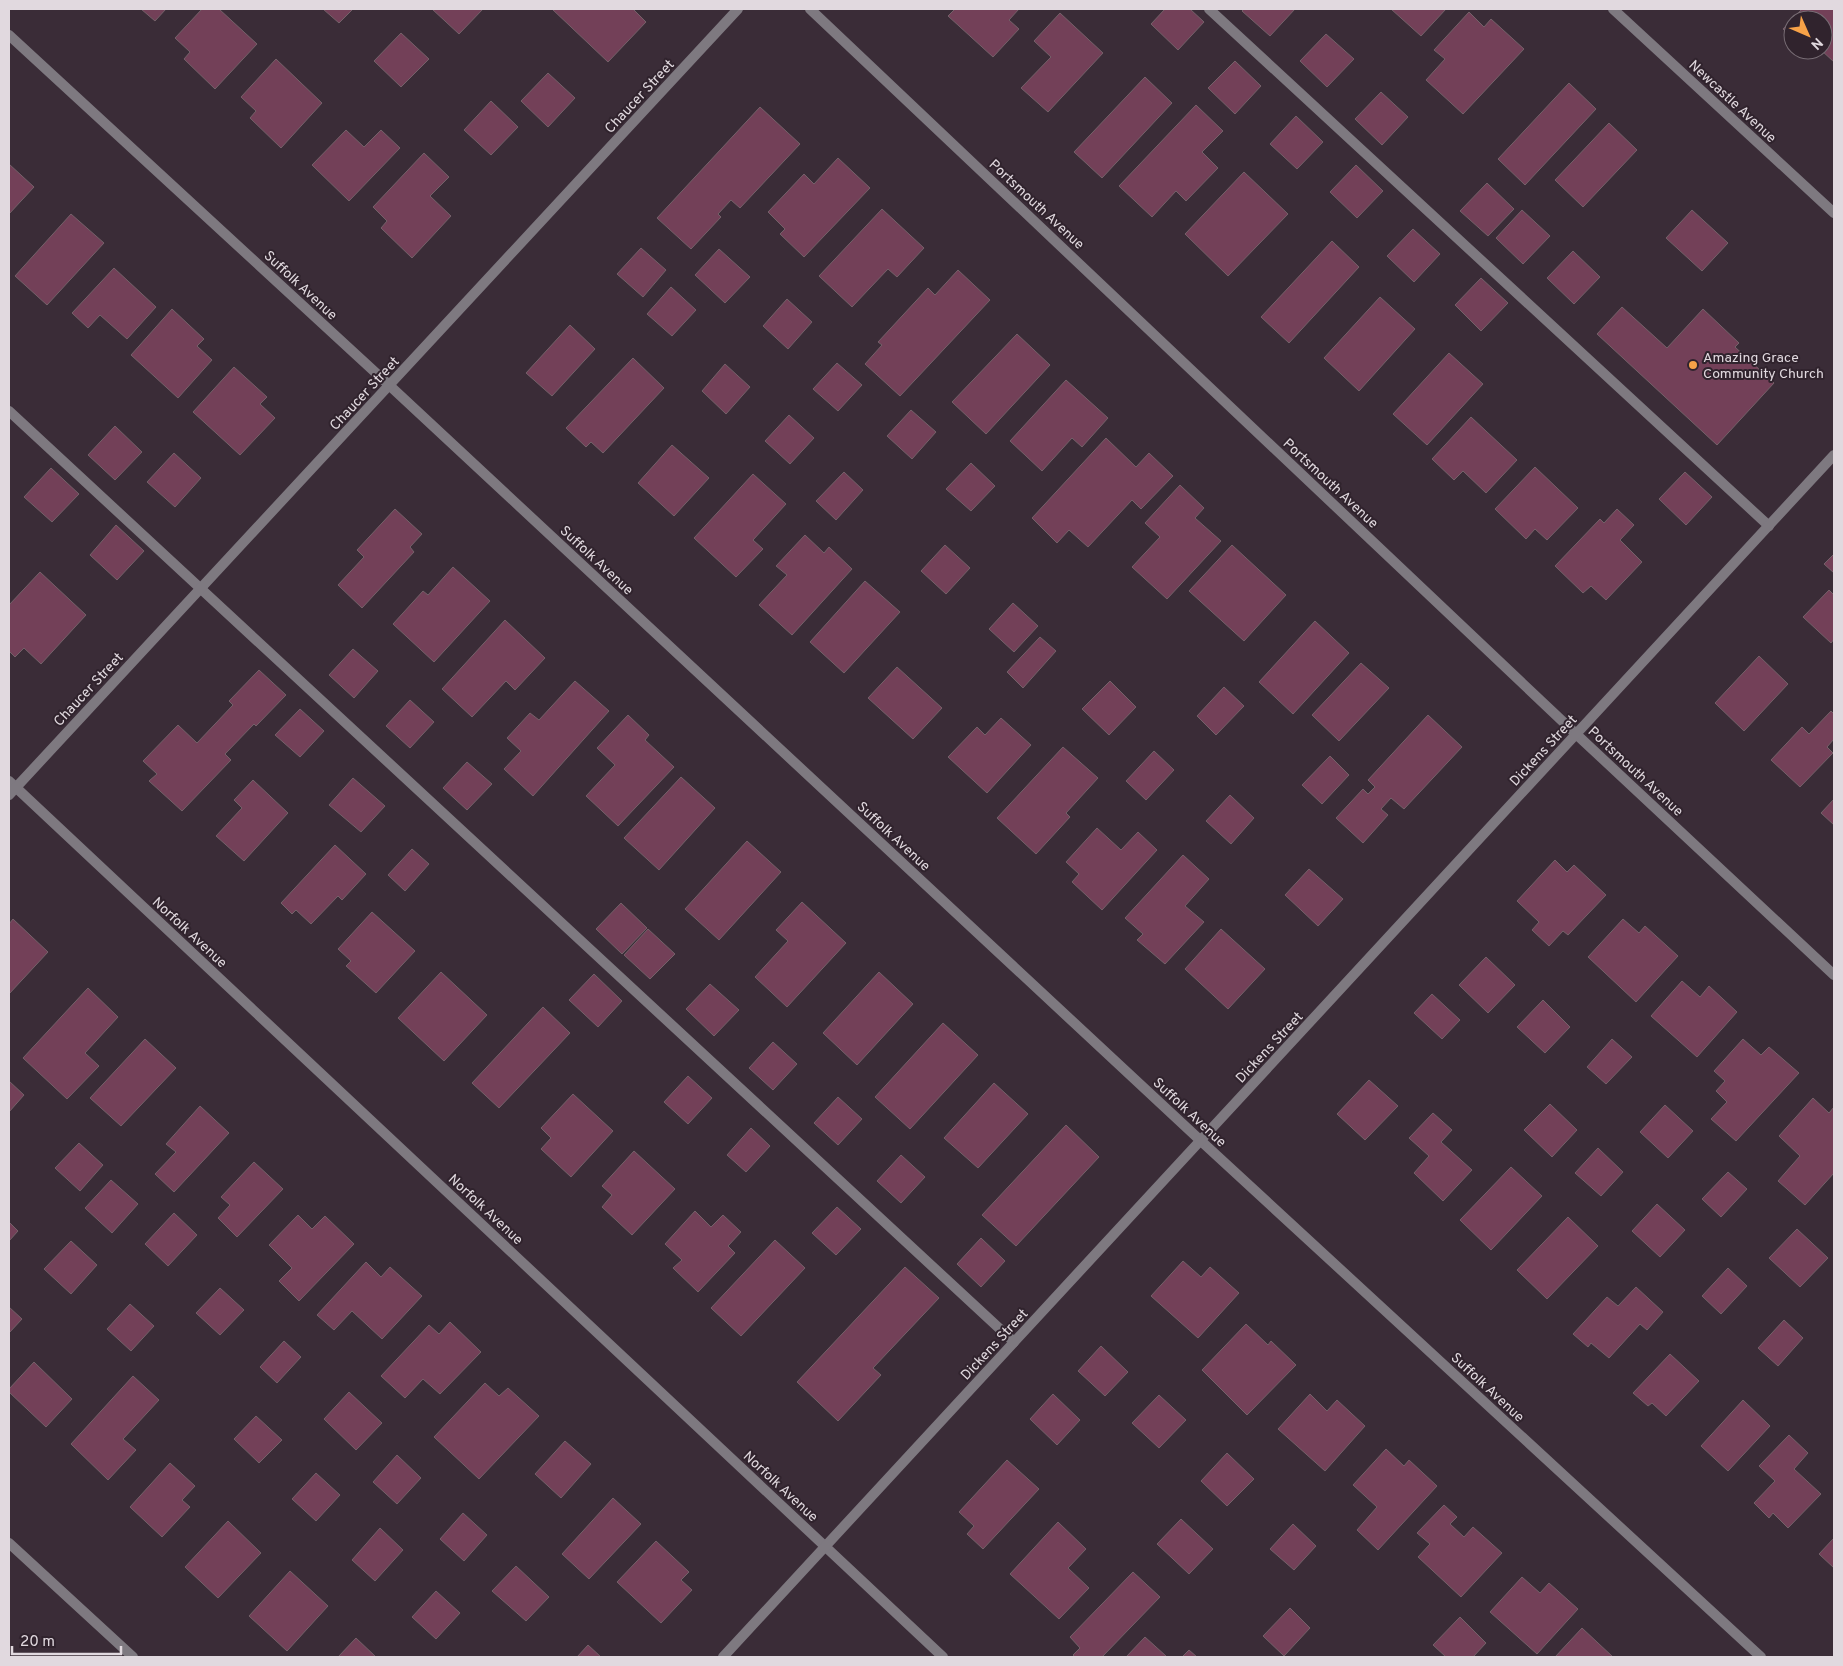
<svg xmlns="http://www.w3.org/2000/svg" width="1843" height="1666" viewBox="0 0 1843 1666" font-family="Overpass,sans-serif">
	<rect width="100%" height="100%" fill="#3a2c37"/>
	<!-- building -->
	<g fill="#734058" stroke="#746169">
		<polygon points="141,9 166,9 155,21"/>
		<polygon points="202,9 219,9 257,44 215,89 184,59 190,52 175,38"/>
		<polygon points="323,9 353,9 339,23"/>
		<polygon points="432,9 483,9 459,34"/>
		<polygon points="552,9 633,9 646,22 608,62"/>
		<polygon points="955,9 1019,9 1009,20 1019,29 993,57 948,16"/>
		<polygon points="1165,9 1190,9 1204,22 1178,50 1151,24"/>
		<polygon points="1244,9 1295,9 1270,36 1242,11"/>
		<polygon points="1391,9 1446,9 1421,36"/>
		<polygon points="1802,9 1834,9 1834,62 1821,50 1823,50 1823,20 1793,20 1793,38 1783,29"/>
		<polygon points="1469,12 1484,27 1491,19 1524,49 1463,114 1426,80 1445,59 1434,50"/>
		<polygon points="1060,13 1103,53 1048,112 1021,88 1051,57 1034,41"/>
		<polygon points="401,33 429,59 401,87 374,61"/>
		<polygon points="1326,34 1354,59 1327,87 1300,61"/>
		<polygon points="1805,50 1819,50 1813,57"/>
		<polygon points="276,59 322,103 281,148 250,118 256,111 241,97"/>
		<polygon points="1235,61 1261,86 1235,114 1208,88"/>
		<polygon points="548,73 575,98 548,127 521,101"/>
		<polygon points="1145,77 1172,103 1102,178 1074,152"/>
		<polygon points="1569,83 1596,109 1525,185 1498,159"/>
		<polygon points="1381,92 1408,117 1382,145 1355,119"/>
		<polygon points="491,101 518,127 491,155 464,130"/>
		<polygon points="1196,105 1223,131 1202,152 1218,168 1186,201 1176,191 1152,217 1119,186"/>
		<polygon points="760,107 800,144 740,208 731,200 718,214 721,217 691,249 657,218"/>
		<polygon points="1296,116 1323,142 1297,169 1270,144"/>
		<polygon points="1609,123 1637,150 1583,207 1555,180"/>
		<polygon points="346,130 364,147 381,130 400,148 349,201 312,165"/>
		<polygon points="424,153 449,177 430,196 451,216 412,258 381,228 387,221 373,207"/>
		<polygon points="838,158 870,188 804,257 780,234 785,229 768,212 804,174 814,184"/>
		<polygon points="9,164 34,187 9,214"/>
		<polygon points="1356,165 1383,191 1357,218 1330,192"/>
		<polygon points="1244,172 1288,214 1228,276 1185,234"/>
		<polygon points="1487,183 1514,209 1488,236 1460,211"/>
		<polygon points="882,209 924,248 897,277 888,269 852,307 819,276"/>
		<polygon points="1522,210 1550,236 1523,264 1496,238"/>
		<polygon points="1692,210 1728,243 1702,271 1666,238"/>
		<polygon points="71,214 104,243 47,305 15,276"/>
		<polygon points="1413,229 1440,254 1414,282 1387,256"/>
		<polygon points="1332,241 1359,267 1289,343 1261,317"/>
		<polygon points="641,248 666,270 643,297 617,274"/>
		<polygon points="719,249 750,277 725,303 695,275"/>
		<polygon points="1573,251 1600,277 1574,304 1547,278"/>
		<polygon points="114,268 156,307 127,339 100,315 88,328 72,313"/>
		<polygon points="958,270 990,300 900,396 865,364 882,345 878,342 928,288 935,295"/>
		<polygon points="1481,278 1508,303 1481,331 1455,305"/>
		<polygon points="671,287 696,310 672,336 647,314"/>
		<polygon points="1380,297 1415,329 1359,391 1324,358"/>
		<polygon points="787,299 812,322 788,349 763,326"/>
		<polygon points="1622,307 1667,348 1703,309 1739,343 1735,347 1774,383 1717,445 1597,334"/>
		<polygon points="172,309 204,339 197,346 212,360 178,398 131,355"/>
		<polygon points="570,325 595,349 552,396 526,373"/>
		<polygon points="1017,334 1050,365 986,434 952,402"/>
		<polygon points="1449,353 1483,384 1427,445 1393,414"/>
		<polygon points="633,358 664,388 603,453 591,442 586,447 566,428"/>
		<polygon points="837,363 862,385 838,411 813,389"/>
		<polygon points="725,364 750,387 726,414 702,391"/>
		<polygon points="234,367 267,397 260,404 275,418 240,455 193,412"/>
		<polygon points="1066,380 1108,418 1082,447 1072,438 1042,471 1010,441"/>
		<polygon points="911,410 936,432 912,459 887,436"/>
		<polygon points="789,415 814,438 790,464 765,441"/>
		<polygon points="1471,417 1517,460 1486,493 1463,471 1454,480 1432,459"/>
		<polygon points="115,426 142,452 115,480 88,455"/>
		<polygon points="1106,438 1136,467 1149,453 1173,476 1141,509 1132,500 1088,547 1069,530 1057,543 1032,518"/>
		<polygon points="672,445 709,478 674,516 638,483"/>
		<polygon points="174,453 201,478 175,507 147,482"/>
		<polygon points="971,463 995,486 971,511 946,489"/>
		<polygon points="1535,467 1578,508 1547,540 1535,529 1526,539 1495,509"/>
		<polygon points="51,468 79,494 52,522 24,497"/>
		<polygon points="844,472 863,490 836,520 816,501"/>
		<polygon points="1685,472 1712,497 1686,525 1659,499"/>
		<polygon points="753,474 786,504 753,540 763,549 736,577 694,538"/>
		<polygon points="1180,485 1204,508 1195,518 1221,541 1167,599 1132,567 1160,537 1145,523"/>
		<polygon points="395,509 422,534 410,547 414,552 362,608 338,585 364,557 357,550"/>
		<polygon points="1617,509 1634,525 1620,540 1642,562 1606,600 1591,586 1583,593 1555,566 1600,519 1604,523"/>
		<polygon points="116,525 144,551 117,580 90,555"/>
		<polygon points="805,535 824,553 829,547 852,569 792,635 759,605 787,575 776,566"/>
		<polygon points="945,545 970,568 946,594 921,571"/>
		<polygon points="1232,545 1286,595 1244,641 1189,591"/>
		<polygon points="1834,554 1834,573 1824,564"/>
		<polygon points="453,567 490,601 434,662 393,624 423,591 428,595"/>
		<polygon points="40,572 86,615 41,664 24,648 15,657 9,651 9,605"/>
		<polygon points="865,581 900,612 844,673 810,642"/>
		<polygon points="1829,590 1834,595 1834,639 1831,643 1803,617"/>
		<polygon points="1013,603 1038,626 1014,652 989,629"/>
		<polygon points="505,620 545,658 515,690 506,681 472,717 442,689"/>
		<polygon points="1315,621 1349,653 1293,714 1259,682"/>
		<polygon points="1040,637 1056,651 1023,688 1007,672"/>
		<polygon points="353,649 378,671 354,698 329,675"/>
		<polygon points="1759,656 1788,684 1744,731 1715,703"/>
		<polygon points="1361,663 1389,688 1339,741 1312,715"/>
		<polygon points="897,667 942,708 913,739 868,698"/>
		<polygon points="259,670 286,695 256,726 254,724 225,754 231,760 182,811 149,781 157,774 143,761 178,725 197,743 233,705 229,701"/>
		<polygon points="575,681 609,711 533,796 504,769 521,751 507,738 530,713 539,720"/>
		<polygon points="1110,681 1136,707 1109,735 1082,709"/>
		<polygon points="1224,687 1244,706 1216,735 1197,716"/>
		<polygon points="410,700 434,722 410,748 386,726"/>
		<polygon points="300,709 324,731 300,757 275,735"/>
		<polygon points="1831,711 1834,714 1834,739 1827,747 1833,753 1800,787 1771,760 1802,727 1809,734"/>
		<polygon points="628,715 649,735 645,740 674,767 618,826 586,796 615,765 597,748"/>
		<polygon points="1428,715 1462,747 1404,809 1391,798 1381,809 1388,815 1363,843 1336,818 1363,789 1368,794 1375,787 1368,780"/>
		<polygon points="1001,718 1031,745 987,793 948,757 977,727 985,735"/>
		<polygon points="1063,747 1098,778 1066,813 1070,817 1036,854 997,818"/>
		<polygon points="1154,751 1174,770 1146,800 1126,781"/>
		<polygon points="1330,756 1349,775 1322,804 1302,785"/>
		<polygon points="467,762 492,784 467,810 443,788"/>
		<polygon points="681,777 715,808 659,870 624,838"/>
		<polygon points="353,778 385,806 361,832 329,805"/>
		<polygon points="253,780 288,813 244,861 216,836 242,808 234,800"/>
		<polygon points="1230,795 1254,818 1231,844 1206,821"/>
		<polygon points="1834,799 1834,825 1821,813"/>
		<polygon points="1097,828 1121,850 1138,832 1157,850 1102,910 1072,882 1079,874 1066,862"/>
		<polygon points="747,841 781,872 719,940 685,909"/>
		<polygon points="335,845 366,874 342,900 338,896 311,924 296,910 292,914 281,903"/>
		<polygon points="412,849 429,864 405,891 388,875"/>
		<polygon points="1183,855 1209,879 1185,906 1204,922 1165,964 1137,940 1143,934 1125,918"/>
		<polygon points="1555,860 1567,872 1574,865 1606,895 1568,935 1563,931 1549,946 1532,930 1539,922 1517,901"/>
		<polygon points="1309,869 1343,899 1318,926 1285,895"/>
		<polygon points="802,902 846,943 787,1007 755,977 788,941 776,930"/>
		<polygon points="621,903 647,928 622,954 596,929"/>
		<polygon points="372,912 415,951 376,993 346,966 351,961 338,949"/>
		<polygon points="13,919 48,952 9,994 9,924"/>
		<polygon points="1623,919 1639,933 1645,926 1678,956 1636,1002 1588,957"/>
		<polygon points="648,929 675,954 650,979 624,955"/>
		<polygon points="1221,929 1265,969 1228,1009 1185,969"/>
		<polygon points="1486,957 1515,985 1488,1013 1459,985"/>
		<polygon points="441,972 487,1015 444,1061 398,1018"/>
		<polygon points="879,972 913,1004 857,1065 823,1033"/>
		<polygon points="594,974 622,1001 598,1027 569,1000"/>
		<polygon points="1682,981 1700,997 1709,986 1737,1012 1697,1057 1651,1016"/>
		<polygon points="710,984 739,1010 714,1036 686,1009"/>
		<polygon points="88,988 118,1017 85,1053 99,1066 67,1099 23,1058"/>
		<polygon points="1432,994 1460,1020 1442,1039 1414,1013"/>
		<polygon points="1543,1000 1570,1027 1545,1053 1517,1027"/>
		<polygon points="543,1007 570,1033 499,1108 472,1083"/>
		<polygon points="943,1023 978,1055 910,1129 875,1097"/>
		<polygon points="145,1039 176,1068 121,1126 90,1098"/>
		<polygon points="1612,1039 1632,1057 1606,1084 1587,1067"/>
		<polygon points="1743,1039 1761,1055 1769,1047 1799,1073 1736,1141 1711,1119 1727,1102 1716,1091 1725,1081 1714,1071"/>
		<polygon points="773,1042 797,1064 773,1090 749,1068"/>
		<polygon points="688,1076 712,1098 688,1124 664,1102"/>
		<polygon points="1369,1080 1398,1106 1365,1140 1337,1114"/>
		<polygon points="9,1081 24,1095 9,1112"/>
		<polygon points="994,1083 1028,1114 978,1168 944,1138"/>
		<polygon points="573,1094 613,1131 571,1177 541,1149 551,1138 541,1128"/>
		<polygon points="838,1097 862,1119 838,1145 814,1123"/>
		<polygon points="1813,1098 1829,1113 1834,1107 1834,1173 1805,1205 1778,1181 1800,1156 1779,1136"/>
		<polygon points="1550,1104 1577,1130 1552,1157 1524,1130"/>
		<polygon points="1665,1105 1693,1131 1668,1158 1640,1132"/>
		<polygon points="200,1106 229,1133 174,1192 155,1174 176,1152 166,1144"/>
		<polygon points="1433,1113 1452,1130 1441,1142 1472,1170 1443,1201 1414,1173 1429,1156 1409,1138"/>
		<polygon points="1066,1125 1099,1157 1016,1246 982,1215"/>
		<polygon points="751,1128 770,1146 746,1172 727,1155"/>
		<polygon points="79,1143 103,1165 80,1191 55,1168"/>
		<polygon points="1598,1148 1623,1172 1601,1196 1575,1173"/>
		<polygon points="634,1151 675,1189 632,1235 602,1207 612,1195 602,1186"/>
		<polygon points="901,1155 925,1177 901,1203 877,1181"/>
		<polygon points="254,1162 283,1189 237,1237 218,1218 230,1205 221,1197"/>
		<polygon points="1511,1167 1542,1196 1491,1250 1460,1220"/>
		<polygon points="1728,1172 1747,1189 1721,1217 1702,1199"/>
		<polygon points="111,1180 138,1204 112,1233 85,1208"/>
		<polygon points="1657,1204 1685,1230 1660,1257 1632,1231"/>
		<polygon points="837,1207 861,1229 836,1255 812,1233"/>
		<polygon points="695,1211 711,1227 723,1215 741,1232 728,1246 735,1253 698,1292 673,1268 682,1260 665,1244"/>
		<polygon points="174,1213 197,1235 168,1266 145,1244"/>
		<polygon points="298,1215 312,1229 325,1216 354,1244 299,1301 279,1281 292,1268 269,1245"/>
		<polygon points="1568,1217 1598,1246 1547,1299 1517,1270"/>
		<polygon points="9,1222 18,1231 9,1241"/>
		<polygon points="1797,1229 1828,1258 1800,1287 1769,1258"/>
		<polygon points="981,1238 1005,1261 981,1287 957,1264"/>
		<polygon points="775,1240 805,1268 741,1336 711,1308"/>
		<polygon points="71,1241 97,1265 71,1294 44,1269"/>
		<polygon points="1183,1261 1201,1277 1210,1267 1239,1293 1198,1338 1151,1296"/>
		<polygon points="366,1262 381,1277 390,1267 422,1296 382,1339 352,1311 334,1330 317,1315"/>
		<polygon points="905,1267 939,1298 873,1368 881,1375 838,1421 797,1382"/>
		<polygon points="1728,1268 1747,1286 1721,1314 1702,1296"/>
		<polygon points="1636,1287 1663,1312 1647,1330 1640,1324 1609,1358 1591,1343 1588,1347 1573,1334 1607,1297 1618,1306"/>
		<polygon points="220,1288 244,1310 220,1335 196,1313"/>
		<polygon points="130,1304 154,1326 131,1351 107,1329"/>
		<polygon points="9,1307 22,1319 9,1333"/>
		<polygon points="1784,1320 1803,1338 1778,1366 1758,1348"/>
		<polygon points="450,1322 481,1352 440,1394 423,1379 405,1398 381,1376 429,1325 439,1334"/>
		<polygon points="1246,1324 1268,1345 1271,1341 1296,1365 1247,1415 1202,1370"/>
		<polygon points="284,1341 301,1357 277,1383 260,1367"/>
		<polygon points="1101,1346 1128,1372 1105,1396 1078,1371"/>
		<polygon points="1670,1354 1699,1381 1666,1416 1652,1403 1648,1406 1633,1393"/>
		<polygon points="34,1362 72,1399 46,1427 9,1392 9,1389"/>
		<polygon points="133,1376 159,1400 123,1439 136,1450 108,1480 71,1444"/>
		<polygon points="485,1383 499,1396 508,1388 539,1416 479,1479 434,1437"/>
		<polygon points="349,1392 382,1423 356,1450 324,1419"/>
		<polygon points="1053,1394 1080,1420 1057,1445 1030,1419"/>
		<polygon points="1310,1394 1327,1411 1337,1400 1365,1426 1325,1471 1278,1429"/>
		<polygon points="1159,1395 1186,1420 1159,1448 1132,1423"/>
		<polygon points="1743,1400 1770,1426 1728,1471 1701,1446"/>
		<polygon points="256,1416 282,1440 259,1463 234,1439"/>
		<polygon points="1789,1435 1808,1453 1794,1469 1821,1494 1788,1528 1773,1513 1769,1518 1754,1503 1775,1481 1759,1466"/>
		<polygon points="565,1441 591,1464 561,1498 535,1474"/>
		<polygon points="1386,1449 1404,1466 1409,1460 1437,1486 1378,1550 1357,1530 1377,1507 1353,1485"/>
		<polygon points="1227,1453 1254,1479 1227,1506 1201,1481"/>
		<polygon points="397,1455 421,1478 397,1504 373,1482"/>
		<polygon points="1007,1460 1039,1489 983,1549 967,1534 974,1526 959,1512"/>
		<polygon points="170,1463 195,1486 182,1500 190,1507 162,1537 130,1507"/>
		<polygon points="316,1473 340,1495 316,1521 292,1499"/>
		<polygon points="613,1498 641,1524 589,1579 562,1554"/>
		<polygon points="1444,1505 1457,1517 1450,1524 1464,1537 1473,1527 1502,1553 1461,1597 1418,1557 1430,1544 1417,1533"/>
		<polygon points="463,1513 487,1535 464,1561 440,1539"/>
		<polygon points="1181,1519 1213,1549 1189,1574 1157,1544"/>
		<polygon points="228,1521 261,1553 218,1598 185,1567"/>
		<polygon points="1058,1522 1086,1549 1068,1568 1089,1588 1059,1619 1010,1574"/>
		<polygon points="1293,1524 1316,1546 1294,1570 1270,1549"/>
		<polygon points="380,1528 403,1550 375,1581 352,1560"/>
		<polygon points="1834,1538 1834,1568 1819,1554"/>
		<polygon points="656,1541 689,1572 681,1580 692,1590 661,1623 617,1582"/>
		<polygon points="516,1566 549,1597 526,1621 492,1591"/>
		<polygon points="290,1571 328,1606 287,1651 249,1616"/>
		<polygon points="1133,1572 1160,1597 1102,1657 1075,1657 1073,1655 1080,1648 1070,1637"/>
		<polygon points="1522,1577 1540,1593 1549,1583 1578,1609 1537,1654 1490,1612"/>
		<polygon points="436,1591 460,1613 436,1639 412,1617"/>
		<polygon points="1290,1608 1310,1628 1284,1656 1263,1636"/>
		<polygon points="1460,1617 1486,1643 1473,1657 1446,1657 1433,1645"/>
		<polygon points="1582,1628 1613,1657 1555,1657"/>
		<polygon points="1145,1637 1166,1656 1165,1657 1126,1657"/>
		<polygon points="356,1638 376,1657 338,1657"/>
		<polygon points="588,1645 601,1657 577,1657"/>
		<polygon points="1189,1650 1197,1657 1182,1657"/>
	</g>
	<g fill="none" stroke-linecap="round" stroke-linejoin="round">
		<!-- service -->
		<g stroke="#7e7980" stroke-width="10">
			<polyline points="1209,9 1769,526"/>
			<polyline points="9,411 1014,1342"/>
		</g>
		<!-- minor -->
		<g stroke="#7e7980" stroke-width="10">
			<polyline points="810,9 1576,734 1834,975"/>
			<polyline points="1613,9 1834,213"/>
			<polyline points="9,35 389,385 1201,1141 1761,1657"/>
			<polyline points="9,781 943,1657"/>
			<polyline points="9,795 738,9"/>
			<polyline points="9,1543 133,1657"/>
			<polyline points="723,1657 1834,455"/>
		</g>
	</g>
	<!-- markers -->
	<circle fill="#f7a248" stroke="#30232d" stroke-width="2" cx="1693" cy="365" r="5"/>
	<g text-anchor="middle" stroke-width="4" stroke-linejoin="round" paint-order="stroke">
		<!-- street labels -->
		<g font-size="14" fill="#e1d9df" stroke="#30232d">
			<text transform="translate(639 96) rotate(-47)" y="5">Chaucer Street</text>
			<text transform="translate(1733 101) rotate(43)" y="5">Newcastle Avenue</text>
			<text transform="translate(1037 204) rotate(43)" y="5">Portsmouth Avenue</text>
			<text transform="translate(301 285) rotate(43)" y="5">Suffolk Avenue</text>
			<text transform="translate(364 393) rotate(-47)" y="5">Chaucer Street</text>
			<text transform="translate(1331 483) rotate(43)" y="5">Portsmouth Avenue</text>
			<text transform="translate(597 560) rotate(43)" y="5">Suffolk Avenue</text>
			<text transform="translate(88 689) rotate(-47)" y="5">Chaucer Street</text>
			<text transform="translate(1543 750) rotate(-47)" y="5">Dickens Street</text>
			<text transform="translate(1636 771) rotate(43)" y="5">Portsmouth Avenue</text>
			<text transform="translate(894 836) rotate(43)" y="5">Suffolk Avenue</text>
			<text transform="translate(190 932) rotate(43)" y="5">Norfolk Avenue</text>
			<text transform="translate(1269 1047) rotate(-47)" y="5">Dickens Street</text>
			<text transform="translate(1190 1112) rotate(43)" y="5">Suffolk Avenue</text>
			<text transform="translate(486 1209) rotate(43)" y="5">Norfolk Avenue</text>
			<text transform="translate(994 1344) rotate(-47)" y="5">Dickens Street</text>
			<text transform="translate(1488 1387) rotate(43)" y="5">Suffolk Avenue</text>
			<text transform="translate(781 1486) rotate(43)" y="5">Norfolk Avenue</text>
		</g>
		<!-- poi labels -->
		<g font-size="14" fill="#e1d9df" stroke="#30232d" text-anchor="start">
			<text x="1703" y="362">Amazing Grace<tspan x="1703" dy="16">Community Church</tspan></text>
		</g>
	</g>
	<!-- border -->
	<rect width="1843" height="1666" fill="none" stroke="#e1d9df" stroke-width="20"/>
	<!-- north arrow -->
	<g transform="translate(1808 35) rotate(135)"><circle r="24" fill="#30232d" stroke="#776c74"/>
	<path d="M0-4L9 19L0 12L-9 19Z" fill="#f7a248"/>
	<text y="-8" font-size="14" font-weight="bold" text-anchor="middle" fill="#e1d9df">N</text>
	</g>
	<!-- scale -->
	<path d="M12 1646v8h109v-8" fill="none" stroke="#e1d9df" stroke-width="2.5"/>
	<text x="20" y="1646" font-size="15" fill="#e1d9df" stroke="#30232d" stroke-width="4" paint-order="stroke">20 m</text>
</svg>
